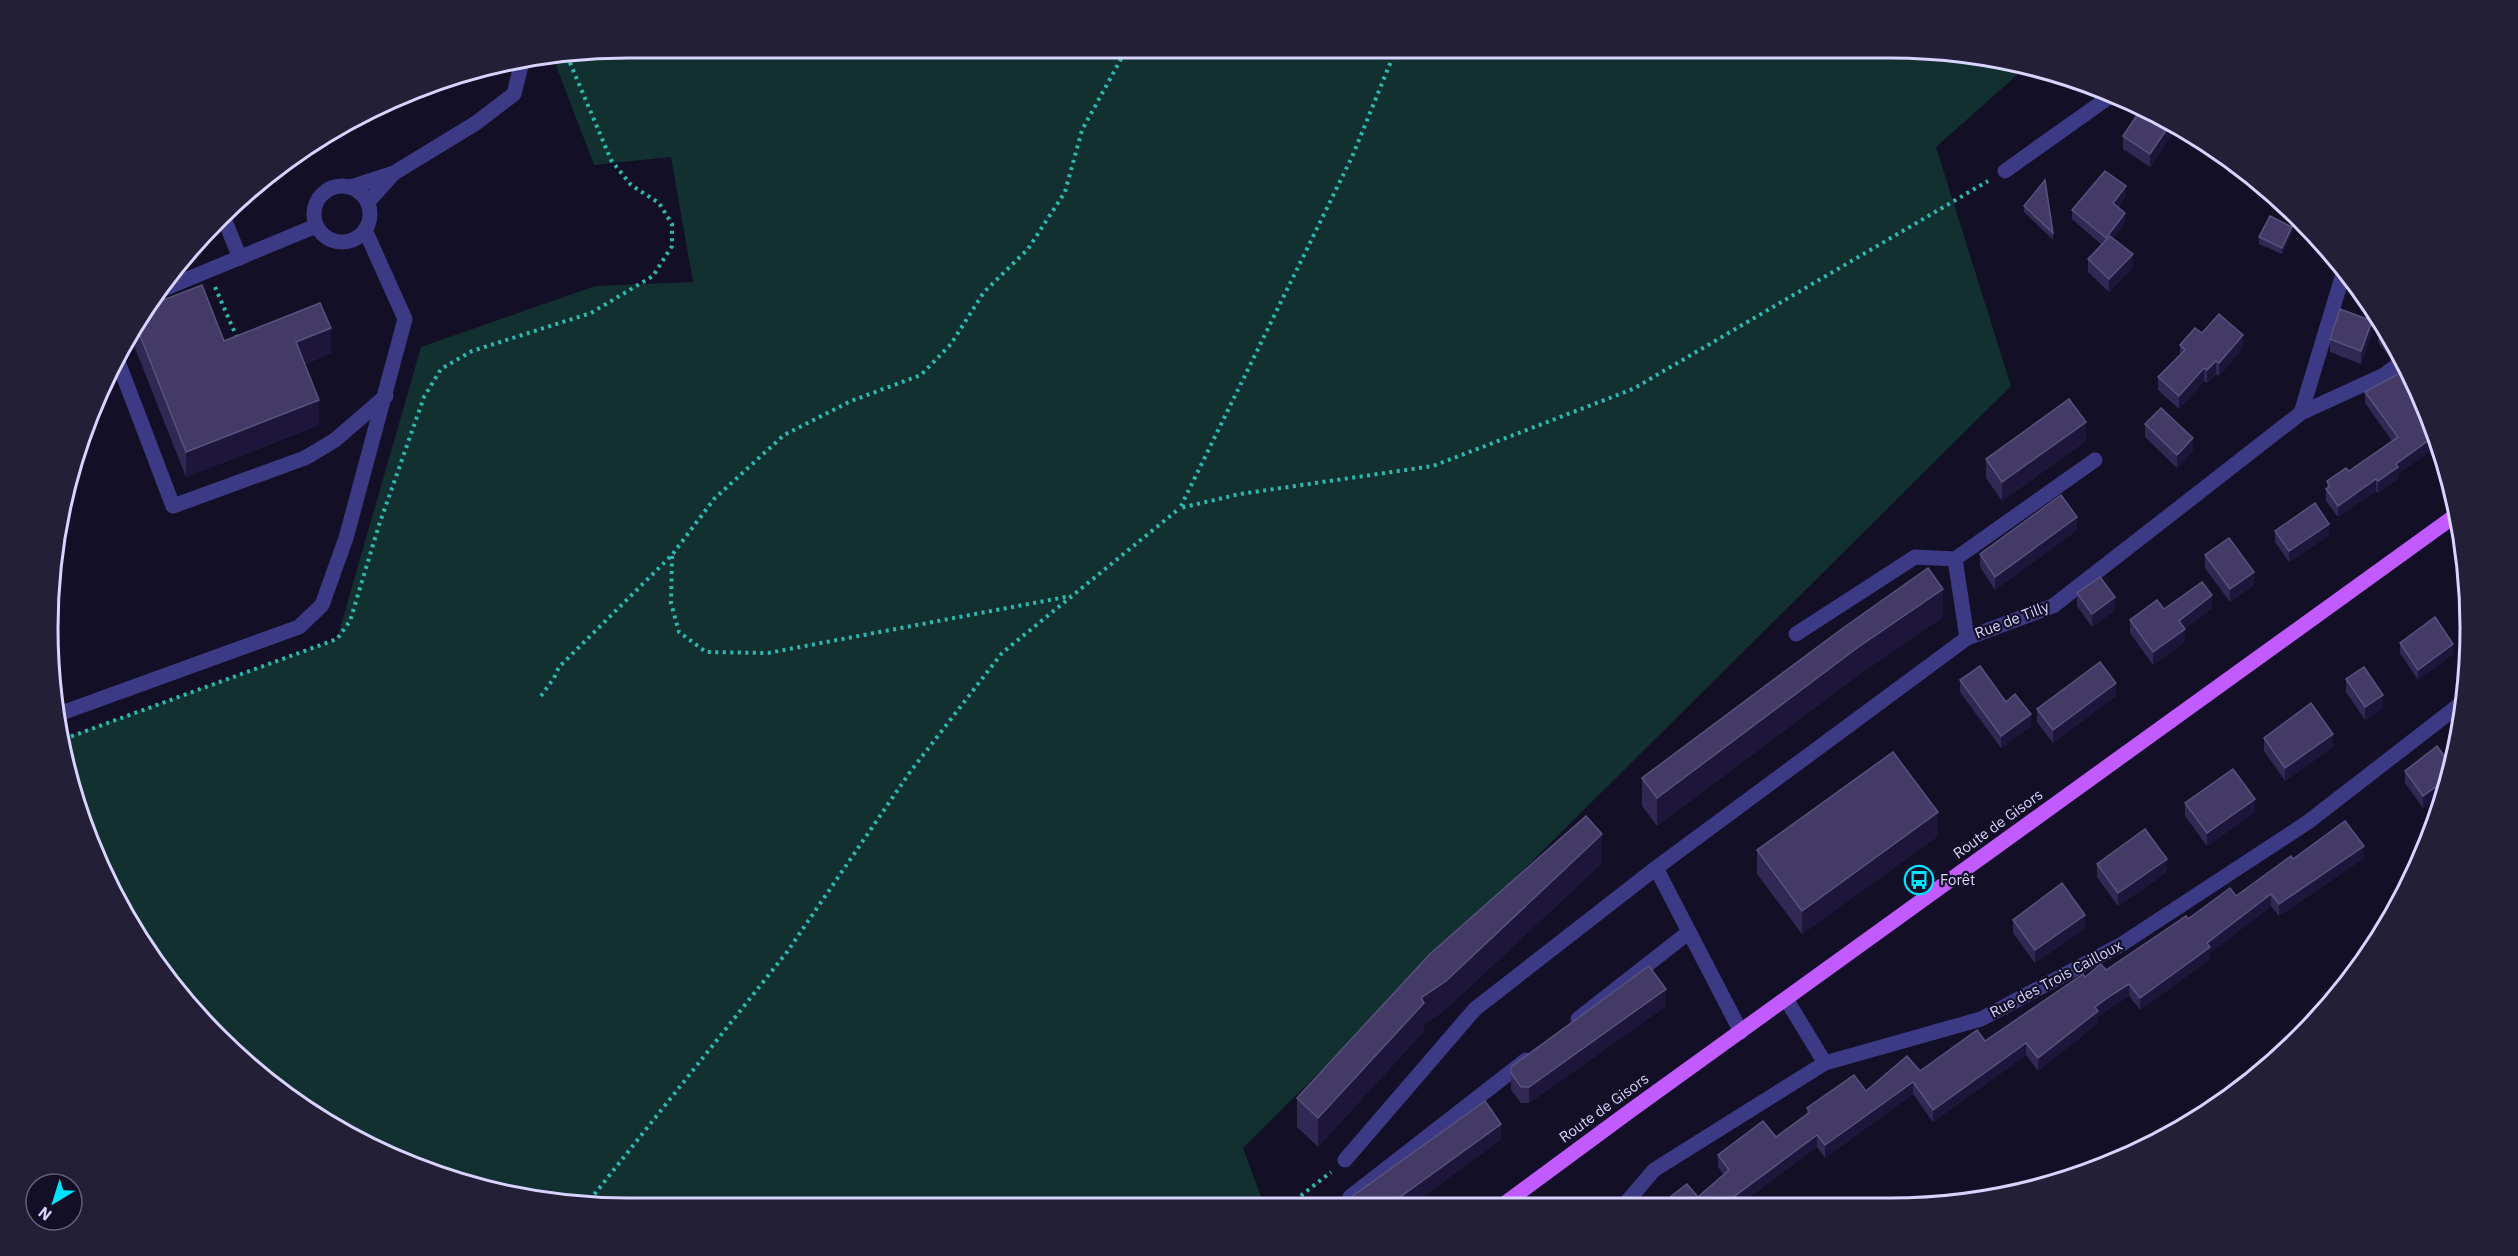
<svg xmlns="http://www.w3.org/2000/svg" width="2518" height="1256" viewBox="0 0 2518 1256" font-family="'IBM Plex Sans',sans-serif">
	<rect width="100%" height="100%" fill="#130f26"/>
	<!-- green -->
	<g fill="#12302f">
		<polygon points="628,48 1928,49 2027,66 1936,147 2011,386 1243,1148 1264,1205 590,1207 478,1188 372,1148 218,1038 146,951 108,884 64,738 337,639 421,347 595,286 693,282 671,157 594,165 554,60"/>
		<polygon points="2206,1110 2112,1164 2074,1174"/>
	</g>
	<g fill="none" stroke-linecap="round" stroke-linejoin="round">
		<!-- path -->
		<g stroke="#2fb8b0" stroke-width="4" stroke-dasharray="3 4.5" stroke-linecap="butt">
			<polyline points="1396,49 1352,157 1180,508 1240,494 1433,466 1633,389 1988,181"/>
			<polyline points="269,174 286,167 306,151"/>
			<polyline points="215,287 238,340"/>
			<polyline points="672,556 671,603 679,632 706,652 768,653 1071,596"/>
			<polyline points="541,696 554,678 559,667 672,555 714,499 784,435 851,401 921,375 951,344 984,292 1028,249 1065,192 1082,130 1127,48"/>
			<polyline points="64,739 337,639 350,621 379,525 424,397 441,369 472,351 591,313 653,276 672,246 672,224 659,203 631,185 611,160 568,58"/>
			<polyline points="1289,1205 1331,1172"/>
			<polyline points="585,1206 787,952 910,772 1002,653 1180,508"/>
		</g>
		<!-- minor -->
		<g stroke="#3d3a85" stroke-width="15">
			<polyline points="2005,171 2112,95"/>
			<polyline points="394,173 476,123 514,94 521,66"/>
			<circle cx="342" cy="214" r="28"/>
			<polyline points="351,187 394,173 368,202"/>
			<polyline points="225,221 240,258"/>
			<polyline points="161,290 316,226"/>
			<polyline points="117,359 173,506 305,458 335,440 386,396"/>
			<polyline points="2301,413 2344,271"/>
			<polyline points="1955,559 2095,460"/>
			<polyline points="1796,634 1915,557 1955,559 1967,638"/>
			<polyline points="56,715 299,627 322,605 346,538 405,319 365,230"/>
			<polyline points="1656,868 1741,1032"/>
			<polyline points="1786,999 1825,1063"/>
			<polyline points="1578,1019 1689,932"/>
			<polyline points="1345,1160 1475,1009 1656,868 1967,638 2053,606 2301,413 2384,375 2403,361"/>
			<polyline points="1350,1197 1526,1060"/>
			<polyline points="1625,1204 1654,1170 1825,1063 1981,1019 2122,944 2308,822 2463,702"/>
		</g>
		<!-- major -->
		<polyline stroke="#c25bff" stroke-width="15" points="1504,1204 1630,1111 2456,515"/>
	</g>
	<!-- wall -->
	<g fill="#312854">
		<polygon points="2174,125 2174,131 2150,167 2123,149 2123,136"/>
		<polygon points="2126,196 2118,207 2125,223 2113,238 2133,267 2109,292 2088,272 2088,259 2102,245 2072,219 2072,210"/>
		<polygon points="2024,206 2053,233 2053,240 2024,212"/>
		<polygon points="2292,233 2282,254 2259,244 2259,237"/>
		<polygon points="145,307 224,341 331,353 305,364 319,425 186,477 131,338 131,334"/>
		<polygon points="2202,333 2243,348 2219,376 2216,374 2207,383 2204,381 2179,409 2158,390 2158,377 2180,355 2180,345"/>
		<polygon points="2372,334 2361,364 2330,352 2330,339"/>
		<polygon points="2378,335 2392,338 2399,353 2390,358 2378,342"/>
		<polygon points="2407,369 2398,479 2378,493 2376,491 2338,517 2326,501 2326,489 2327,488 2327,481 2349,471 2392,441 2365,403 2365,392"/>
		<polygon points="2145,424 2193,451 2177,468 2145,437"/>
		<polygon points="2086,441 2002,501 1986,478 1986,459"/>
		<polygon points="2077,530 1995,590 1980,567 1980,554"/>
		<polygon points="2275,531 2329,535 2289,562 2275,542"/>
		<polygon points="2205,555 2254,585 2230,602 2205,568"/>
		<polygon points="2077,593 2115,610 2092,627 2077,606"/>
		<polygon points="2212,608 2185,629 2185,642 2153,665 2130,633 2130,620 2164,609"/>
		<polygon points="1943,617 1857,676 1657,826 1642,806 1642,778"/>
		<polygon points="2400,643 2453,654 2418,680 2400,653"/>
		<polygon points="2346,679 2383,708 2365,720 2346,692"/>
		<polygon points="1960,680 2031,726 2001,748 1960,692"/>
		<polygon points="2116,696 2053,743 2037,722 2037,709"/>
		<polygon points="2264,738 2333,747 2285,781 2264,751"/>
		<polygon points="2405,771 2450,778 2445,792 2423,808 2405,783"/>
		<polygon points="2185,803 2255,812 2207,846 2185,816"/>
		<polygon points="1938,836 1802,934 1757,874 1757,850"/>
		<polygon points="2364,858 2279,916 2271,906 2210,953 2210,959 2140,1010 2129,996 2113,1006 2098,1017 2098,1023 2038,1071 2026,1055 1933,1122 1913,1094 1825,1158 1817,1147 1740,1204 1661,1204 1698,1197 1724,1175 1718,1167 1718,1155 1776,1137 1807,1114 1807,1108 1866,1091 1920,1071 1985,1041 2085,977 2106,970 2188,919 2236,896 2293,859"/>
		<polygon points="1602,863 1446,1009 1424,1025 1424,1031 1318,1147 1297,1127 1297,1098"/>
		<polygon points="2097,864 2167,872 2118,906 2097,877"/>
		<polygon points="2013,920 2085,928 2035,963 2013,933"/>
		<polygon points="1666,1006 1529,1103 1521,1103 1511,1090 1511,1067"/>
	</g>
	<!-- shaded-wall -->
	<g fill="#1d163a">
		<polygon points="2171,123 2174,125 2174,131 2150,167 2150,154"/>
		<polygon points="2126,186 2126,196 2113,212 2113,203"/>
		<polygon points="2125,213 2125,223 2106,248 2106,238"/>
		<polygon points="2292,227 2292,233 2282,254 2282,248"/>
		<polygon points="2133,254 2133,267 2109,292 2109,279"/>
		<polygon points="2372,321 2372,334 2361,364 2361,351"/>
		<polygon points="331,328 331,353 296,367 296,342"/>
		<polygon points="2243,335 2243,348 2219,376 2219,363"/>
		<polygon points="2396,347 2398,353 2390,358 2390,352"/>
		<polygon points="2216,361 2216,374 2207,383 2207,370"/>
		<polygon points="2204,368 2204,381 2179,409 2179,396"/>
		<polygon points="319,400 319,425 186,477 186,452"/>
		<polygon points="2086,422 2086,441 2002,501 2002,482"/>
		<polygon points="2436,435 2440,445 2398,474 2398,479 2378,493 2378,481 2396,464"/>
		<polygon points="2193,438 2193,451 2177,468 2177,455"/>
		<polygon points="2376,479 2376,491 2338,517 2338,506"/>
		<polygon points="2077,517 2077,530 1995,590 1995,577"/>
		<polygon points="2329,524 2329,535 2289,562 2289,551"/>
		<polygon points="2254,572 2254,585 2230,602 2230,589"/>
		<polygon points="1943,589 1943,617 1857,676 1657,826 1657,798 1857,648"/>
		<polygon points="2212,595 2212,608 2184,630 2185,629 2185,642 2153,665 2153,652 2179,621"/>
		<polygon points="2115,597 2115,610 2092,627 2092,614"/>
		<polygon points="2453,644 2453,654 2418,680 2418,670"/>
		<polygon points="2116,683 2116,696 2053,743 2053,730"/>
		<polygon points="2383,695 2383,708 2365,720 2365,707"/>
		<polygon points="2031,714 2031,726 2001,748 2001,736"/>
		<polygon points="2333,734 2333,747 2285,781 2285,768"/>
		<polygon points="2451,776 2445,792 2423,808 2423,796"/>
		<polygon points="2255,799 2255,812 2207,846 2207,833"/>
		<polygon points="1938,812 1938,836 1802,934 1802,911"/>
		<polygon points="1602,834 1602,863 1446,1009 1424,1025 1424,1031 1318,1147 1318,1118 1421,998"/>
		<polygon points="2364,846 2364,858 2279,916 2279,904"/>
		<polygon points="2167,859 2167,872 2118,906 2118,893"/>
		<polygon points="2271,894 2271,906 2210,953 2210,959 2140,1010 2140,998 2207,943"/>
		<polygon points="2085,915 2085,928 2035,963 2035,950"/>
		<polygon points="2129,984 2129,996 2113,1006 2098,1017 2098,1023 2038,1071 2038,1058 2095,1007 2113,994"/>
		<polygon points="1666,989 1666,1006 1529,1103 1529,1087"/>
		<polygon points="2026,1043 2026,1055 1933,1122 1933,1110"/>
		<polygon points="1913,1082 1913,1094 1825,1158 1825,1145"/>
		<polygon points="1501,1124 1501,1140 1412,1205 1389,1205"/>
		<polygon points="1817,1135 1817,1147 1740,1204 1724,1204"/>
	</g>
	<!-- building -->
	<g fill="#433a66" stroke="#5a527e" stroke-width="1.5">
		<polygon points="2143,106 2171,123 2150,154 2123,136"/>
		<polygon points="2105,171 2126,186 2113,203 2125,213 2106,238 2072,210"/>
		<polygon points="2045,180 2053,233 2024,206"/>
		<polygon points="2270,216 2292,227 2282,248 2259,237"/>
		<polygon points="2110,236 2133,254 2109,279 2088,259"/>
		<polygon points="202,285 224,341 320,303 331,328 296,342 319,400 186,452 136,325 145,307"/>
		<polygon points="2340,309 2372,321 2361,351 2330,339"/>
		<polygon points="2219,314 2243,335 2219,363 2216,361 2207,370 2204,368 2179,396 2158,377 2185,350 2180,345 2195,328 2202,333"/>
		<polygon points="2386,329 2392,338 2396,347 2390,352 2378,335"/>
		<polygon points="2407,369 2436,435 2396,464 2398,467 2378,481 2376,479 2338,506 2326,489 2330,486 2327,481 2346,468 2349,471 2398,437 2365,392"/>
		<polygon points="2069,399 2086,422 2002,482 1986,459"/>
		<polygon points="2161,408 2193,438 2177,455 2145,424"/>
		<polygon points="2061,495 2077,517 1995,577 1980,554"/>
		<polygon points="2315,503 2329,524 2289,551 2275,531"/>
		<polygon points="2229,538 2254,572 2230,589 2205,555"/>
		<polygon points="1928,568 1943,589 1857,648 1657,798 1642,778 1843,628"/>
		<polygon points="2100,577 2115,597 2092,614 2077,593"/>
		<polygon points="2202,582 2212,595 2179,621 2185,629 2153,652 2130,620 2157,600 2164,609"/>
		<polygon points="2435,617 2453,644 2418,670 2400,643"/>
		<polygon points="2100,662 2116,683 2053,730 2037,709"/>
		<polygon points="1980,666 2006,702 2015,694 2031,714 2001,736 1960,680"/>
		<polygon points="2364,667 2383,695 2365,707 2346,679"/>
		<polygon points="2311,703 2333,734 2285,768 2264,738"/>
		<polygon points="2437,746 2452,767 2451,776 2423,796 2405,771"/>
		<polygon points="1893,752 1938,812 1802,911 1757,850"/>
		<polygon points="2233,769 2255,799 2207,833 2185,803"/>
		<polygon points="1586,816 1602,834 1446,981 1421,998 1424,1003 1318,1118 1297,1098 1430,954"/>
		<polygon points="2345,821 2364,846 2279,904 2271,894 2207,943 2210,947 2140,998 2129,984 2113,994 2095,1007 2098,1011 2038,1058 2026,1043 1933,1110 1913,1082 1825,1145 1817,1135 1724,1204 1661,1204 1687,1184 1698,1197 1729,1170 1718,1155 1763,1121 1776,1137 1810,1112 1807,1108 1854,1075 1866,1091 1907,1056 1920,1071 1977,1030 1985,1041 2083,974 2085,977 2101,964 2106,970 2186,916 2188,919 2230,888 2236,896 2291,856 2293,859"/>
		<polygon points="2145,829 2167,859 2118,893 2097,864"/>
		<polygon points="2062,883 2085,915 2035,950 2013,920"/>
		<polygon points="1649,966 1666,989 1529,1087 1521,1087 1511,1073 1511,1067"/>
		<polygon points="1485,1101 1501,1124 1389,1205 1344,1205 1343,1203"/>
	</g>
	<!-- icons -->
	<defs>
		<g id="bus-ring" transform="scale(1.5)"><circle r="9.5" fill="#130f26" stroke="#00e5ff" stroke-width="1.5"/><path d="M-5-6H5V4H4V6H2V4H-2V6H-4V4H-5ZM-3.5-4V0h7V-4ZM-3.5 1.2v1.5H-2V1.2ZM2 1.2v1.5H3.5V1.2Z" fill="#00e5ff"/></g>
	</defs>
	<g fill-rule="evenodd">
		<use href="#bus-ring" x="1919" y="880"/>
	</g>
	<g text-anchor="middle" stroke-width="4.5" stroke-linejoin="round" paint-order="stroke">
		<!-- street labels -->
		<g font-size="15" fill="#d9d4ff" stroke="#130f26">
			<text transform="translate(2012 620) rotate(-21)" y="5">Rue de Tilly</text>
			<text transform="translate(1998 824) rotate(-36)" y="5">Route de Gisors</text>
			<text transform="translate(2056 979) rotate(-28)" y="5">Rue des Trois Cailloux</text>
			<text transform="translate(1604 1108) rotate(-36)" y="5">Route de Gisors</text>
		</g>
		<!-- poi labels -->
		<g font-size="15" fill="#d9d4ff" stroke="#130f26" text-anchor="start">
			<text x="1940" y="885">Forêt</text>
		</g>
	</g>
	<!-- crop -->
	<path d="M0 0H2518V1256H0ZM628 58H1890A570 570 0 0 1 2460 628V628A570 570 0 0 1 1890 1198H628A570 570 0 0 1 58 628V628A570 570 0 0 1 628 58Z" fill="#231f37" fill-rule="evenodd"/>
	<path fill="none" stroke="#d9d4ff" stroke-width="3" d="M628 58H1890A570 570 0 0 1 2460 628V628A570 570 0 0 1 1890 1198H628A570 570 0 0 1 58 628V628A570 570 0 0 1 628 58Z"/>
	<!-- north arrow -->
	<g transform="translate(54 1202) rotate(218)"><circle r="28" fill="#130f26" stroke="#625e7d" stroke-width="1.5"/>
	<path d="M0-4.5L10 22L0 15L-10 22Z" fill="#00e5ff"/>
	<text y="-9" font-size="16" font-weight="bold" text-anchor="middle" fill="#d9d4ff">N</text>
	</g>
</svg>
